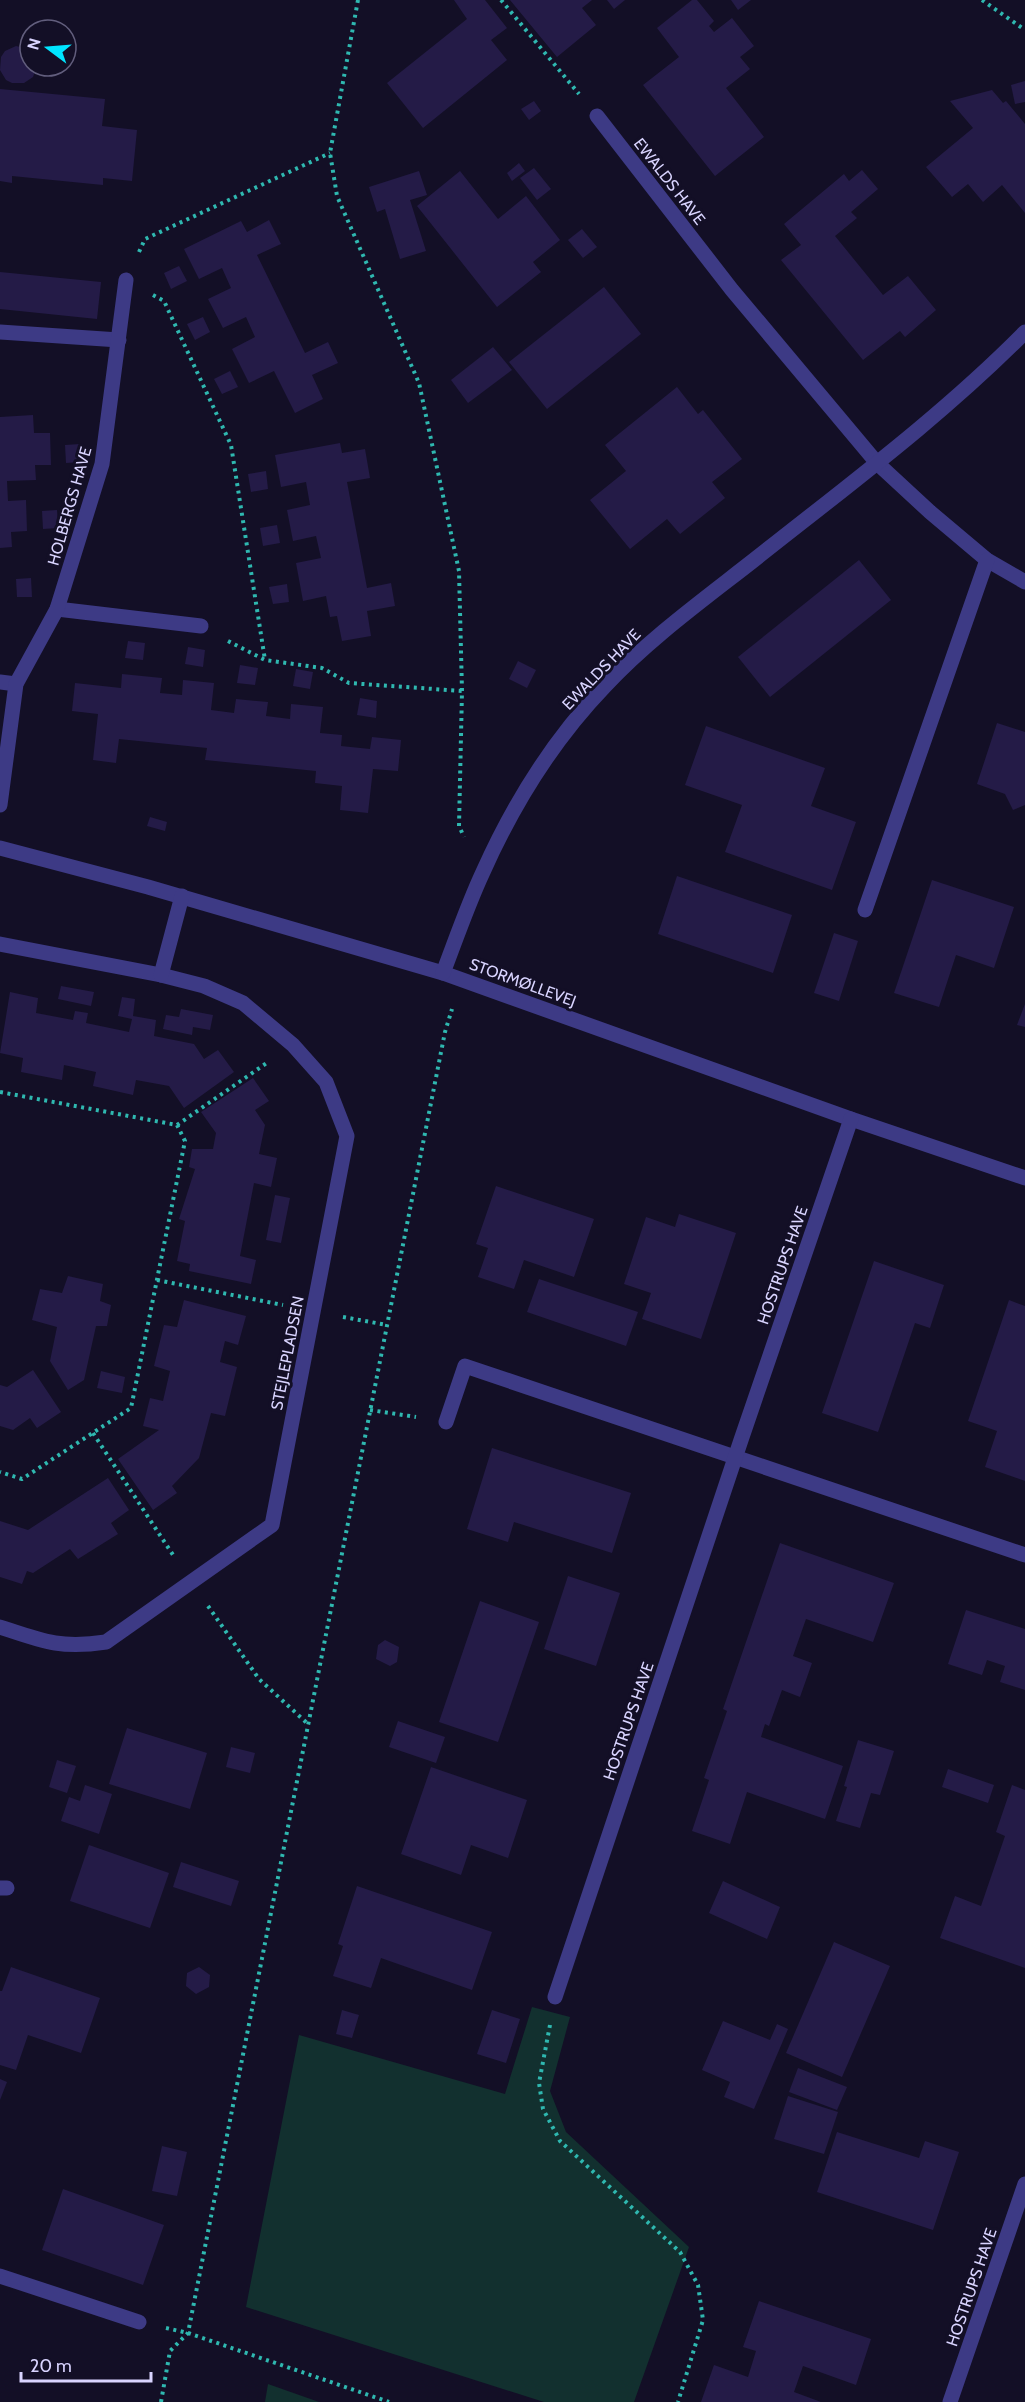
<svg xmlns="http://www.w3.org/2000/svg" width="1025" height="2402" viewBox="0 0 1025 2402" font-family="Cabin,sans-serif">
	<rect width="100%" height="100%" fill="#130f26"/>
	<!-- green -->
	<g fill="#12302f">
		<polygon points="532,2007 570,2017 550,2091 566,2132 689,2247 634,2402 544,2402 246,2307 299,2035 505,2094"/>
		<polygon points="268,2384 319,2402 265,2402"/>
	</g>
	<!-- building -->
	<g fill="#241b47">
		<polygon points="454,0 485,0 507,28 491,40 507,60 423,128 387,83 467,19"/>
		<polygon points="510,0 592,0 582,8 596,25 557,57"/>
		<polygon points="607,0 625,0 614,9"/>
		<polygon points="692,0 697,0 714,21 709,26 714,32 732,18 754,46 740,57 750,69 726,88 764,137 715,176 643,85 679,57 657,28"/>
		<polygon points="731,0 751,0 738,10"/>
		<polygon points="16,46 29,49 30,66 37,66 33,77 24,83 12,83 6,80 0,70 1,57 5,51"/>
		<polygon points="1025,81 1025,102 1015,104 1011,85"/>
		<polygon points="0,89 105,99 102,126 137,130 132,181 103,178 103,185 12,176 12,183 0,181"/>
		<polygon points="992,90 1003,103 1006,101 1025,124 1025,213 1002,185 983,202 968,184 952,197 926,167 973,128 950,101"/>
		<polygon points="534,101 541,111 529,120 521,109"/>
		<polygon points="519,163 525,171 512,181 507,173"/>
		<polygon points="534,168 551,189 537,200 520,178"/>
		<polygon points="862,170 878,189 851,212 857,218 835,236 883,295 908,276 936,310 905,337 900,331 863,360 781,260 801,245 784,224 844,174 849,181"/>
		<polygon points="419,171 427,195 410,200 426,251 400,259 385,209 377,212 369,187"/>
		<polygon points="460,171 498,219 526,196 560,240 533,262 541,272 497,307 417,206"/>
		<polygon points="269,220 281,244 257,255 305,353 328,342 338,363 312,375 323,399 295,413 274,371 249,383 232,349 255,337 246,317 223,328 208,299 231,288 222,268 199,279 184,249 241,221 247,232"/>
		<polygon points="582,229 597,247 583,258 568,240"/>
		<polygon points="179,266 187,281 171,289 164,273"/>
		<polygon points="0,272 101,282 97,319 0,309"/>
		<polygon points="604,287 641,334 547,409 509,362"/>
		<polygon points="203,317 210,332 195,340 187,324"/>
		<polygon points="493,347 512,370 468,403 451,380"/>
		<polygon points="230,371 238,387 222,394 214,379"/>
		<polygon points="677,387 698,414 703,410 742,459 712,482 725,498 680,534 667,519 630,549 590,500 626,471 605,445"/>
		<polygon points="33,415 34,433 50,433 51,465 35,465 36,480 7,481 8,501 26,500 27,531 11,532 12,547 0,548 0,417"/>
		<polygon points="340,443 342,453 365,449 370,478 347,482 367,588 391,583 395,606 367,611 371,636 342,641 337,616 330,617 326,596 303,601 296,563 321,558 316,536 293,541 287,510 310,505 306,482 281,487 275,455"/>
		<polygon points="80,444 81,462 66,463 65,445"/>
		<polygon points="266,471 268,489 251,492 248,474"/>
		<polygon points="57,510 58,528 43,529 42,511"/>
		<polygon points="277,525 280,543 263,546 260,528"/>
		<polygon points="859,560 891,600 770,697 738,657"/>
		<polygon points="31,578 32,597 17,597 16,579"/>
		<polygon points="287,584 289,602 273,604 269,587"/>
		<polygon points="128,641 145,643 143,660 125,658"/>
		<polygon points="188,647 205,650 203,667 185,664"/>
		<polygon points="518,661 536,670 527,688 509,679"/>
		<polygon points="240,665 258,668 255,685 237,683"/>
		<polygon points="296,669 313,672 310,689 293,686"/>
		<polygon points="122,674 162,678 160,693 182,695 183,680 214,683 211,710 234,713 236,699 268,702 266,716 290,719 291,704 323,707 320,733 342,735 341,746 370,749 372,737 401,740 398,771 373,769 368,813 340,810 342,786 315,783 316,771 205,760 207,748 119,739 116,763 93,760 98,714 72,711 75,683 121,688"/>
		<polygon points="360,698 377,701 376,718 357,715"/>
		<polygon points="997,723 1025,732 1025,805 1013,810 1005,794 977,784"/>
		<polygon points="706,726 825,768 811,806 856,822 832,890 725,852 742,805 685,785"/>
		<polygon points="150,817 167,822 165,831 147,826"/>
		<polygon points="677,876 792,915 773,973 658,934"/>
		<polygon points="932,880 1014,907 994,968 956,955 939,1007 894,993"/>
		<polygon points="834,933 858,941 839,1001 814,993"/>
		<polygon points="61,986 94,992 91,1006 58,999"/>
		<polygon points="10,992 38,998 36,1013 73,1020 75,1011 88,1013 86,1023 129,1032 132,1019 118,1016 122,997 135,999 133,1016 156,1020 154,1036 194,1044 204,1059 218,1050 234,1072 184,1108 169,1086 136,1080 133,1095 93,1086 96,1072 64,1065 62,1080 21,1072 23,1058 0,1053"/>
		<polygon points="1025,1004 1025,1027 1017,1025"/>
		<polygon points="181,1009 213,1015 210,1030 193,1027 192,1035 163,1029 166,1015 179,1017"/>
		<polygon points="253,1078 269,1101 255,1110 265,1125 259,1154 277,1158 271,1187 254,1183 240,1256 256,1260 251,1284 189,1271 190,1264 177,1261 185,1221 179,1219 195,1169 189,1167 192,1149 213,1149 216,1133 201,1112"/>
		<polygon points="496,1186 594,1219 574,1277 524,1260 514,1289 478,1277 488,1248 476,1244"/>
		<polygon points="275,1195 290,1198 281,1243 266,1240"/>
		<polygon points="679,1214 736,1233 701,1339 642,1319 651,1293 624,1284 646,1217 675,1227"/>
		<polygon points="874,1261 944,1285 930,1328 915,1323 878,1432 822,1413"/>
		<polygon points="68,1276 103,1284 100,1301 111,1305 107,1326 96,1326 84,1380 68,1390 50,1361 57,1327 32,1320 40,1289 62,1293"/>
		<polygon points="539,1279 638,1312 626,1346 527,1312"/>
		<polygon points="184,1300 246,1316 238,1345 225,1341 220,1362 237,1367 225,1416 211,1413 199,1458 172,1486 177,1493 153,1510 118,1459 159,1430 143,1426 150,1398 163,1401 170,1371 154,1366 164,1325 177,1327"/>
		<polygon points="1009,1300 1025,1306 1025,1481 985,1467 997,1431 968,1421"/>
		<polygon points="33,1370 61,1412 37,1428 30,1418 13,1430 0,1426 0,1385 7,1387"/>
		<polygon points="101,1371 125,1377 122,1393 97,1388"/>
		<polygon points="492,1448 631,1493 612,1553 514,1522 508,1542 467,1529"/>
		<polygon points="108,1478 129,1510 111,1523 118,1534 78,1559 70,1549 33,1573 27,1571 22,1584 0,1577 0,1521 28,1530"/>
		<polygon points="780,1543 894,1583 873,1642 806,1619 793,1656 812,1663 800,1697 782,1690 769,1726 765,1724 761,1737 843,1766 825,1819 747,1792 730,1844 692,1831 709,1780 704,1778 727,1711 723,1709"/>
		<polygon points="568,1576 620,1593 596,1666 544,1649"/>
		<polygon points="480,1601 539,1622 498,1742 439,1722"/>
		<polygon points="966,1610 1025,1629 1025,1690 1000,1682 1005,1666 987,1660 982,1675 948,1664"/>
		<polygon points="385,1640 399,1647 397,1662 390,1666 376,1659 378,1645"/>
		<polygon points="398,1721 445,1737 436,1763 389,1747"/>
		<polygon points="127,1728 207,1753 190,1809 109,1784"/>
		<polygon points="858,1740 894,1751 880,1795 871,1793 860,1828 836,1821 847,1787 844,1786"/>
		<polygon points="231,1747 255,1753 250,1773 226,1767"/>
		<polygon points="57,1760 76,1766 67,1793 49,1787"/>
		<polygon points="431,1767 527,1800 508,1858 471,1845 461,1875 401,1854"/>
		<polygon points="948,1769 994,1785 988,1803 942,1787"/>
		<polygon points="85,1785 112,1794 99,1834 61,1821 69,1797 80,1801"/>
		<polygon points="1012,1785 1025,1790 1025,1968 940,1938 955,1896 981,1906 1005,1836 996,1832"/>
		<polygon points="89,1845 169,1873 150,1928 70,1901"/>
		<polygon points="181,1862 239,1881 231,1906 173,1887"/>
		<polygon points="723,1881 780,1907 767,1939 709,1913"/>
		<polygon points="357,1886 492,1932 472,1990 381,1958 371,1988 333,1976 343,1946 338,1944"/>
		<polygon points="834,1942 890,1966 842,2077 786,2053"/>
		<polygon points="11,1967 100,1998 81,2053 28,2035 16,2070 0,2065 0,1991 2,1991"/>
		<polygon points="199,1967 210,1975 209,1987 196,1994 186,1986 187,1973"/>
		<polygon points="342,2010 359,2015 352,2038 336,2034"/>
		<polygon points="492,2010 520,2019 506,2063 477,2054"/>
		<polygon points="723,2021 770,2040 777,2024 788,2029 754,2109 724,2097 730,2082 702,2070"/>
		<polygon points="798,2068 847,2087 837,2110 789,2092"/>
		<polygon points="0,2079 7,2082 0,2100"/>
		<polygon points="788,2096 838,2112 824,2154 774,2139"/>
		<polygon points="837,2132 919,2158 925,2141 959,2152 933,2230 817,2192"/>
		<polygon points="162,2146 187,2152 177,2196 152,2191"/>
		<polygon points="63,2189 164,2225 143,2285 42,2250"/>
		<polygon points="759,2301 871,2339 856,2385 803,2366 794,2392 821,2402 701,2402 714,2365 748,2377 756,2351 743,2347"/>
	</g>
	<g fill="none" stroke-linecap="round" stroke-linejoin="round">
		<!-- path -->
		<g stroke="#2fb8b0" stroke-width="4" stroke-dasharray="3 4.5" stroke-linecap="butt">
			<polyline points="358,0 330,153 337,196 419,383 459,571 462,691 459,826 464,837"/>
			<polyline points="501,0 579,94"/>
			<polyline points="982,0 1025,30"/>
			<polyline points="139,252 145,239 330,153"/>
			<polyline points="153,295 164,301 231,445 265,660"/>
			<polyline points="228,641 265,660 322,668 349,683 462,691"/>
			<polyline points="0,1092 177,1125 185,1141 131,1408 22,1479 0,1472"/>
			<polyline points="177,1125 268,1062"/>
			<polyline points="157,1280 283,1305"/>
			<polyline points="343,1317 387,1325"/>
			<polyline points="370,1410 416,1417"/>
			<polyline points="93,1433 175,1558"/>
			<polyline points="208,1606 259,1679 308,1724"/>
			<polyline points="550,2025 539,2083 543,2109 560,2141 680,2252 698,2285 703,2320 678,2402"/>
			<polyline points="166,2328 188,2333 389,2402"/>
			<polyline points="161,2402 170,2351 188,2333 445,1032 452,1009"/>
		</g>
		<!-- minor -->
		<g stroke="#3d3a85" stroke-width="15">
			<polyline points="597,116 732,290 877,463 930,512 987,560 1025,582"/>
			<polyline points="0,332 119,340"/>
			<polyline points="57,609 201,626"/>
			<polyline points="0,682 16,684"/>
			<polyline points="0,805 16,684 57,609 102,464 126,280"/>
			<polyline points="0,848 148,887 443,973 851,1119 1025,1178"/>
			<polyline points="865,910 987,560"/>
			<path d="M0,944l161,31 43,11 39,17 50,42 33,37 21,54 -75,389 -166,117c-46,7 -64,-1 -106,-15"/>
			<path d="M443,973c13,-34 25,-69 40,-101 30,-67 71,-133 122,-186 44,-47 98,-86 149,-126 92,-73 188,-144 271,-228"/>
			<polyline points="161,975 182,896"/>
			<polyline points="446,1422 465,1366 1025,1555"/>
			<polyline points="0,1888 7,1888"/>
			<polyline points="555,1997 741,1440 851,1119"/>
			<polyline points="0,2276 139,2322"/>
			<polyline points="950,2402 1025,2184"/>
		</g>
	</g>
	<g text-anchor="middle" stroke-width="6" stroke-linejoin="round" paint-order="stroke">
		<!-- street labels -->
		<g font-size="16" fill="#d9d4ff" stroke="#130f26">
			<text transform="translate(670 181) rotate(52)" y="6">EWALDS HAVE</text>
			<text transform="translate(69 506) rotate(-74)" y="6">HOLBERGS HAVE</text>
			<text transform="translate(601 669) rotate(-46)" y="6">EWALDS HAVE</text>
			<text transform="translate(523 982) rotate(20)" y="6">STORMØLLEVEJ</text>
			<text transform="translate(782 1265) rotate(-71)" y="6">HOSTRUPS HAVE</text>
			<text transform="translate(287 1353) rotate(-79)" y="6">STEJLEPLADSEN</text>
			<text transform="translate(628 1721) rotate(-71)" y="6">HOSTRUPS HAVE</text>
			<text transform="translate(971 2287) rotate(-71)" y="6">HOSTRUPS HAVE</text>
		</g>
	</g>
	<!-- north arrow -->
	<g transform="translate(48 48) rotate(286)"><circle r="28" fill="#130f26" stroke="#625e7d" stroke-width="1.5"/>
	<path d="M0-4.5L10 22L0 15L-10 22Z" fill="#00e5ff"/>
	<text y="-9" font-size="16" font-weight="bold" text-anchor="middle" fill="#d9d4ff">N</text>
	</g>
	<!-- scale -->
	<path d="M21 2372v9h130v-9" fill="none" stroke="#d9d4ff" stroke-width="3"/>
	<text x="30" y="2372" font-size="18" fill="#d9d4ff" stroke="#130f26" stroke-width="4.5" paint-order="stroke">20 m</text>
</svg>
